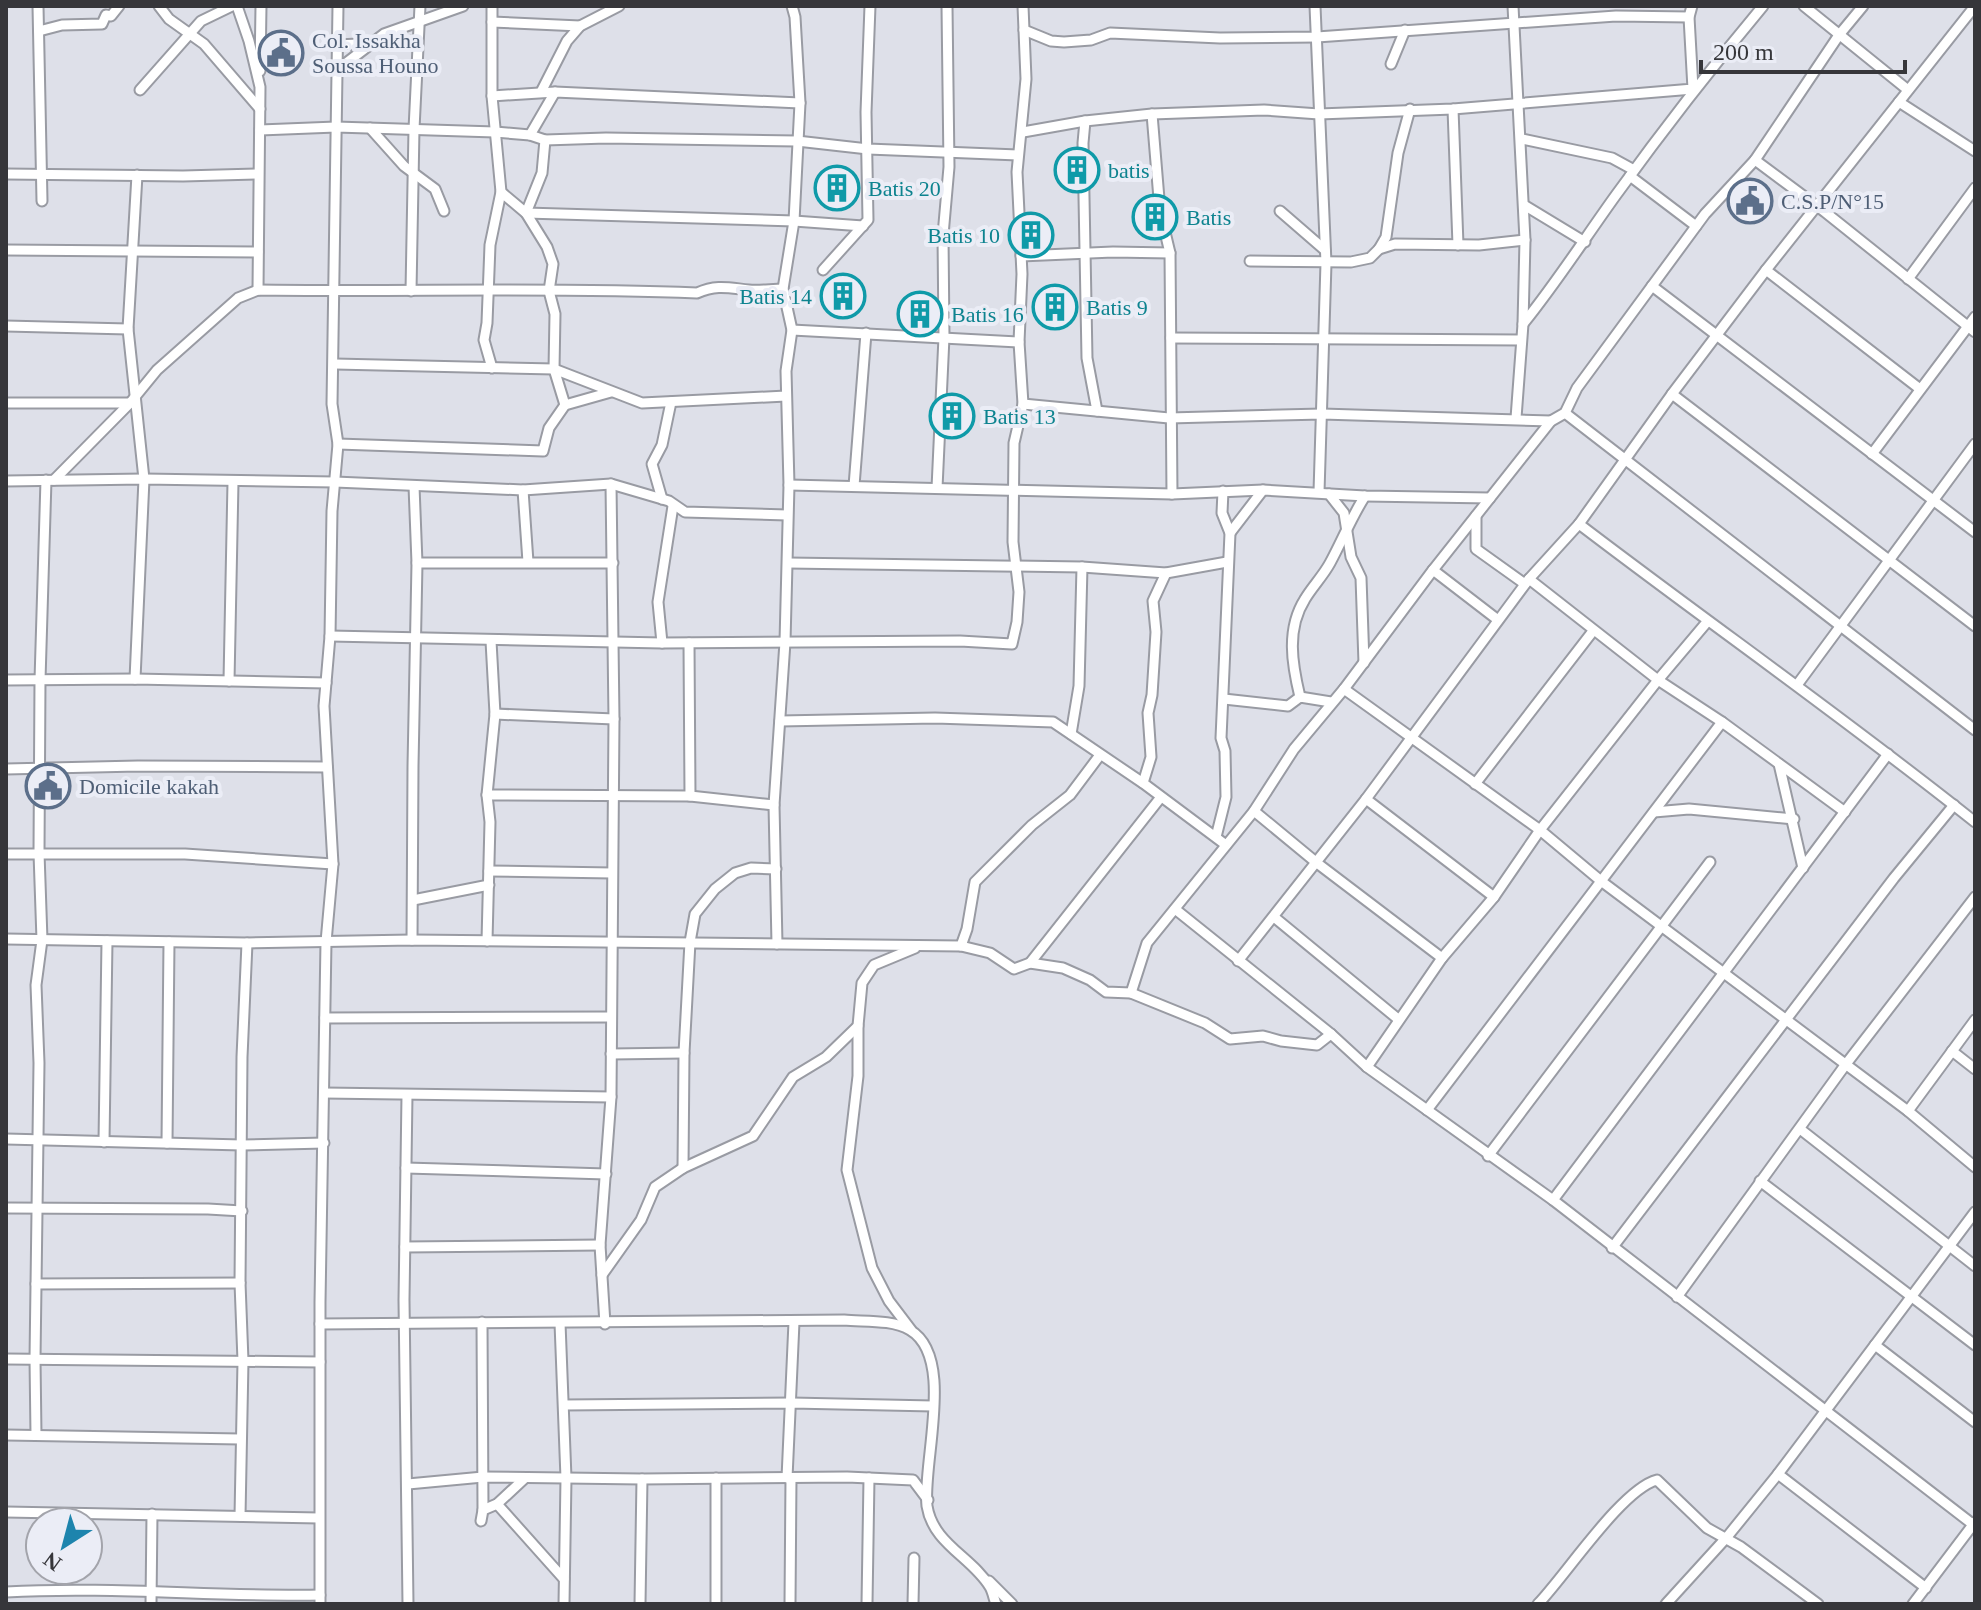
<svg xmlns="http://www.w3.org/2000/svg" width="1981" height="1610" viewBox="0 0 1981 1610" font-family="'Times New Roman',serif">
	<rect width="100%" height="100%" fill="#dee0e9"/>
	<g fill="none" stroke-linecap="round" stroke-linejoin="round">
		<!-- minor casing -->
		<g stroke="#999ba3" stroke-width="13">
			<g id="minor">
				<polyline points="38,6 42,201"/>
				<polyline points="159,6 169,19 204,44 260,109"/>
				<polyline points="237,6 249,41 260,87 258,290"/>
				<polyline points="1315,6 1326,263 1319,492"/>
				<polyline points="1513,6 1525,240 1523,324 1516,418"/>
				<polyline points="1804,6 1908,90"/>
				<polyline points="492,22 580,26"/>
				<polyline points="1024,30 1051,41 1064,42 1091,40 1110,33 1220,38 1317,37 1616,16 1689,17"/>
				<polyline points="39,31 62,25 102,24 106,15 111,16 119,6"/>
				<polyline points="338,45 417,41"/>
				<polyline points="1391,64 1405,30"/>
				<polyline points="337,70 384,34 463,6"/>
				<polyline points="260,71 261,6"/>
				<polyline points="140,90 201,21 232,6"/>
				<polyline points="541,92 567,41 580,26 619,6"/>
				<polyline points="492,96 555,92 800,103"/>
				<polyline points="1899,102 1975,151"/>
				<polyline points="1453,109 1458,245"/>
				<polyline points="1152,114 1160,211 1170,253 1172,494"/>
				<polyline points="1085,121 1083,143 1087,358 1097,411"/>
				<polyline points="370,128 404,166 435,189 444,211"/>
				<polyline points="260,130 336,127 495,132 530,135 545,140 606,138 797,141 868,149 1018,155"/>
				<polyline points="1023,132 1085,121 1152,114 1264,110 1319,114 1453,109 1693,89 1689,17 1692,6"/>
				<polyline points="530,135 555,92"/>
				<polyline points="1522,139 1612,158 1634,170"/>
				<polyline points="545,140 542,173 526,213 547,247 553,264 549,291 555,314 554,369 565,405 611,392"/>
				<polyline points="1755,160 1825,212 1975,332"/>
				<polyline points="6,174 183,176 258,174"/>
				<polyline points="1630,176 1696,226"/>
				<polyline points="501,192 526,213 794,221 863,226"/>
				<polyline points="1524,205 1585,242"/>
				<polyline points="1280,211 1325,250"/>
				<polyline points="1379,249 1386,237 1398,153 1410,109"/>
				<polyline points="6,250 258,252"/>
				<polyline points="1021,256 1113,252 1170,253"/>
				<polyline points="1250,261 1351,262 1370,258 1379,249 1395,244 1479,245 1525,240"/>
				<polyline points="823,270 868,220 866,112 870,6"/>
				<polyline points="1766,270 1920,389"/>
				<polyline points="1908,279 1975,188"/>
				<polyline points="1652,286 1975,532"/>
				<polyline points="411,291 414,129 420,6"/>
				<path d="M1523,324c34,-42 62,-86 93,-129 47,-65 96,-128 147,-189"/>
				<polyline points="6,326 128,329"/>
				<polyline points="792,330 1019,342"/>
				<polyline points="1171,338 1521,340"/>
				<polyline points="335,364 554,369 642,403 786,396"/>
				<polyline points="492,368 484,340 487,323 490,245 501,192 492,96 492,6"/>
				<polyline points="1672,394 1975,626"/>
				<polyline points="6,403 130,403"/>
				<polyline points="1023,404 1169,418 1322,414 1551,421"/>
				<polyline points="1565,413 1975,730"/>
				<polyline points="338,444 543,451 549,428 565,405"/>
				<polyline points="1872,454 1975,317"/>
				<path d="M54,480l76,-77 27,-33 81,-72 20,-8c147,2 293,-3 439,3 20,-9 32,-5 52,-3 11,1 23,-1 34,-1"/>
				<polyline points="6,481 144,479 335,482 523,490 611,484 669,501 685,512 787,515"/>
				<polyline points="789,485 1172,494 1263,490 1365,496 1490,498"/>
				<polyline points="854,486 866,333"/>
				<polyline points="937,488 944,337 943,235 949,167 947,6"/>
				<polyline points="523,490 528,562"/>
				<polyline points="1329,494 1344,513 1351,557 1361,578 1364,663"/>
				<polyline points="662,499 652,464 662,445 671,402"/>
				<polyline points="1476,516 1476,549 1525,584"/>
				<path d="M1579,524c131,100 267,195 396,298"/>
				<polyline points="1230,533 1263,490"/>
				<polyline points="417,563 613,563"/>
				<polyline points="788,563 1082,567 1166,573 1227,562"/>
				<polyline points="1433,570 1498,620"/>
				<polyline points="1529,579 1658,680 1722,722 1845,812"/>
				<polyline points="330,636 662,643 960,641 1012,644 1017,622 1019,592 1013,542 1014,443 1023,404 1019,342 1022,274 1017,172 1026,79 1023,6"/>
				<polyline points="662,643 658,602 673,506"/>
				<polyline points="689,643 690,796"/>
				<polyline points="135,679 144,479 128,329 137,175"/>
				<polyline points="6,680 135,679 326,683"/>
				<polyline points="229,681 233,482"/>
				<polyline points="1797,685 1975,444"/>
				<polyline points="1344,689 1540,830 1601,881 1908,1111 1975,1167"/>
				<path d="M1300,697c-8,-33 -14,-68 5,-98 7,-12 18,-23 25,-36 12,-22 21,-45 35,-67"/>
				<polyline points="1224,699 1288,706 1300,697 1331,702"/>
				<polyline points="495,714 614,719"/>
				<polyline points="780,721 935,718 1053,722 1143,783 1226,845"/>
				<polyline points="1071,734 1079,686 1082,567"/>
				<polyline points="1779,764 1803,868"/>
				<polyline points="6,769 138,766 327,767"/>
				<polyline points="1143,783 1151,757 1148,713 1152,695 1156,632 1153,601 1166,573"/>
				<polyline points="1475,784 1593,631"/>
				<polyline points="487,795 690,796 774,805"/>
				<polyline points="1366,799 1494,897"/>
				<polyline points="1254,811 1317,863 1442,958"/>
				<polyline points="1654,812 1689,809 1794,819"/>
				<polyline points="1216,837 1226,797 1225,751 1221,738 1230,533 1222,513 1223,491"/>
				<polyline points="6,854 185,854 333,864"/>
				<polyline points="489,871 612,873"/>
				<polyline points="413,900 489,885"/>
				<polyline points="1175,909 1331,1034 1367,1067 1553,1200 1975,1526"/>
				<polyline points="1274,917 1398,1019"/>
				<polyline points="6,939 247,943 412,940 961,946 990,953 1014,969 1030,963 1063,968 1090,980 1106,992 1131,993 1205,1023 1230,1039 1263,1036 1281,1041 1317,1045 1331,1034"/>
				<polyline points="412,940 413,766 417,563 414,486"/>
				<polyline points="487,941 490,822 487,795 495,714 491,641"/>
				<polyline points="777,944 774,805 785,642 789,485 786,371 792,330 783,289 794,221 800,103 795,17 792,6"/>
				<polyline points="961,946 967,929 975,882 1032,825 1070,795 1100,755"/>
				<polyline points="1238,961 1366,799 1529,579 1579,524 1672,394 1766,270 1975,6"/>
				<polyline points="1030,963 1161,797"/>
				<polyline points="1131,993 1147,943 1254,811 1294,749 1344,689 1433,570 1551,421 1565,413 1577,388 1705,214 1755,160 1839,35 1863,6"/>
				<polyline points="325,1018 611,1017"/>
				<polyline points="1952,1051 1975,1069"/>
				<polyline points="611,1054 684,1053"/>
				<polyline points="1367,1067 1442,958 1494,897 1540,830 1658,680 1707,622"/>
				<polyline points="324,1093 611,1097"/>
				<polyline points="407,1095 404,1300 408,1604"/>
				<polyline points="1427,1110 1722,722"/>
				<polyline points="1908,1111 1975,1020"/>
				<polyline points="1800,1129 1975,1266"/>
				<polyline points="6,1139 242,1145 324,1143"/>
				<polyline points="104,1142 107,941"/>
				<polyline points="167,1143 169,942"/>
				<polyline points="1488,1156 1710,862"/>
				<polyline points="406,1168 606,1174"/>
				<polyline points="683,1168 684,1053 690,942 695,914 715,889 735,873 751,868 776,869"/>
				<polyline points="1760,1181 1975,1345"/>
				<polyline points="1553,1200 1888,754"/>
				<polyline points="6,1208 208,1209 242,1211"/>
				<polyline points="405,1247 600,1245"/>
				<polyline points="1612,1248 1894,878 1954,805"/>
				<polyline points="602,1275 641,1220 655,1187 683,1168 753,1136 793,1077 826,1057 858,1026"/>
				<polyline points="36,1284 240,1283"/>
				<polyline points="1677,1297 1846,1064 1975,897"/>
				<polyline points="482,1322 483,1510"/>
				<polyline points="560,1323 566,1478 564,1604"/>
				<path d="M320,1324l524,-4c19,2 48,-1 66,10 46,27 12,133 17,176 6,38 45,51 63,81 3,5 4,12 6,17"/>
				<polyline points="605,1324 600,1245 611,1097 614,719 611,484"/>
				<polyline points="911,1330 889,1301 872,1268 847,1170 858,1076 858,1026 862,983 874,965 915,948"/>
				<polyline points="1875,1345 1975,1422"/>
				<polyline points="6,1359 320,1362"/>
				<polyline points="564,1405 792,1403 933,1406"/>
				<polyline points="6,1435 240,1439"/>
				<polyline points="36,1435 35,1359 39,1063 36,985 42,940 39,853 40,680 46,480"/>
				<polyline points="1778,1474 1926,1588"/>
				<polyline points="716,1478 716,1604"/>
				<polyline points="787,1478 794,1322"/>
				<polyline points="408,1484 483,1477 642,1479 847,1477 913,1480 928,1500"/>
				<polyline points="497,1504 564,1579"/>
				<polyline points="6,1512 319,1518"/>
				<polyline points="240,1516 243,1361 240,1283 242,1057 247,943"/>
				<polyline points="481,1521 483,1510 497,1504 525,1478"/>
				<polyline points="989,1581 1012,1604"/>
				<path d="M6,1592c105,-6 209,5 314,3"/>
				<polyline points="151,1604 152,1514"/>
				<polyline points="320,1604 320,1302 326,942 333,864 324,706 330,636 332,511 338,444 332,404 338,6"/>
				<polyline points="640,1604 642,1479"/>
				<polyline points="790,1604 791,1478"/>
				<polyline points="867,1604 869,1478"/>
				<polyline points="913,1604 914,1558"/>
				<path d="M1538,1604c28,-29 84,-115 119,-124l50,48 34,19 77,57"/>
				<polyline points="1666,1604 1727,1537 1778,1474 1975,1212"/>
				<polyline points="1913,1604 1975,1522"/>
			</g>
		</g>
		<!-- minor -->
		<use href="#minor" stroke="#fff" stroke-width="9"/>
	</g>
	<!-- icons -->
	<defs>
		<g id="civic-ring" transform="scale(2.3)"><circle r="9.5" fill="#ebedf6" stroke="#5c6f8a" stroke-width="1.5"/><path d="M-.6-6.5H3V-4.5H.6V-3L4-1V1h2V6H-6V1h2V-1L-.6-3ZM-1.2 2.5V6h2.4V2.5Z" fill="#5c6f8a"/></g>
		<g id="building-ring" transform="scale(2.3)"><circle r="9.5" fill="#ebedf6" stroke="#0f9aa8" stroke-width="1.5"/><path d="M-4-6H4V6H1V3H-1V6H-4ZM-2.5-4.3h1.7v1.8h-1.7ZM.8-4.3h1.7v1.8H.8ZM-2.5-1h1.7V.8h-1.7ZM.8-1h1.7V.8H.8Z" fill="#0f9aa8"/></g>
	</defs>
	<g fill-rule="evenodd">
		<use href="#civic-ring" x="281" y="53"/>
		<use href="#building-ring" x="1077" y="170"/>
		<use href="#building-ring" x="837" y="188"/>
		<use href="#civic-ring" x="1750" y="201"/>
		<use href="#building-ring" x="1155" y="217"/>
		<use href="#building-ring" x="1031" y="235"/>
		<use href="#building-ring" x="843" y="296"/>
		<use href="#building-ring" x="1055" y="307"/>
		<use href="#building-ring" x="920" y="314"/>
		<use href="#building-ring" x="952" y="416"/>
		<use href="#civic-ring" x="48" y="786"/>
	</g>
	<g text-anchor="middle" stroke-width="8" stroke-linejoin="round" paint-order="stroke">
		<!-- service labels -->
		<g font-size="22" fill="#4e5e75" stroke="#ebedf6" text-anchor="start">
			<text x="312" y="48">Col. Issakha<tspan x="312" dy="25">Soussa Houno</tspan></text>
			<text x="1781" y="209">C.S.P/N°15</text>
			<text x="79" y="794">Domicile kakah</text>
		</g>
		<!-- culture labels -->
		<g font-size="22" fill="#0d838f" stroke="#ebedf6" text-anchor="start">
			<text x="1108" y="178">batis</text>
			<text x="868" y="196">Batis 20</text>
			<text x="1186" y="225">Batis</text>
			<text x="1000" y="243" text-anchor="end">Batis 10</text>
			<text x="812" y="304" text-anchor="end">Batis 14</text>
			<text x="1086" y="315">Batis 9</text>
			<text x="951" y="322">Batis 16</text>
			<text x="983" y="424">Batis 13</text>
		</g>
	</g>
	<!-- border -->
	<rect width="1981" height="1610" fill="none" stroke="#36363a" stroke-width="16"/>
	<!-- north arrow -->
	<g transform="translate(64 1546) rotate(216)"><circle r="38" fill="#ebedf6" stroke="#a3a4ab" stroke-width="2"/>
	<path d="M0-6L14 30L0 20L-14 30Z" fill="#1d84ad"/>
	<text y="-12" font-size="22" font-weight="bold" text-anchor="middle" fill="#36363a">N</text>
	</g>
	<!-- scale -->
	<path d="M1701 60v12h204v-12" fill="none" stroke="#36363a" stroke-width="4"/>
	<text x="1713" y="60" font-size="24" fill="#36363a" stroke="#ebedf6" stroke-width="6" paint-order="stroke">200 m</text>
</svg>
